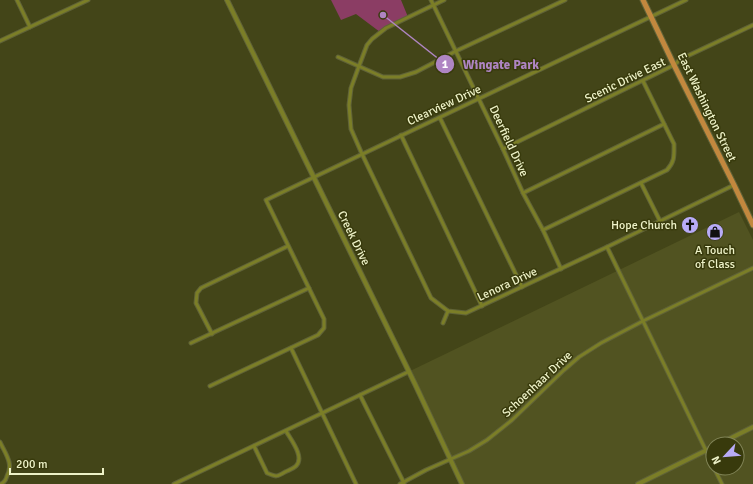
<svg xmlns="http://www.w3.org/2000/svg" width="753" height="484" viewBox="0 0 753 484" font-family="Signika,sans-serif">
	<rect width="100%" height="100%" fill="#434518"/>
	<!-- built -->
	<path fill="#515321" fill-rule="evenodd" d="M739,212l14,28v244h-291l-54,-112zM713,444h24v24h-24z"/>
	<!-- green -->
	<polygon fill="#8b3d64" points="331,0 401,0 408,17 380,32 356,14 341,20"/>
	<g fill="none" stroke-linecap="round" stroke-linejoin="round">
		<!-- minor casing -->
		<g stroke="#606338" stroke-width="5">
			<g id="minor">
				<polyline points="17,0 30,27"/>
				<polyline points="431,0 503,149 523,193 543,230 561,269"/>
				<polyline points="444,0 386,28 372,39 367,45 359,66 351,88 349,105 351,129 362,154 431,298 448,311 466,313 607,247 734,185"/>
				<polyline points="0,41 88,0"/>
				<polyline points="338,57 383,77 400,77 416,72 456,51 565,0"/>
				<polyline points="440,118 522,287"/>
				<polyline points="401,135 482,306"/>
				<polyline points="503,149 674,65 681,59 753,25"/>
				<polyline points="641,183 660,221"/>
				<polyline points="523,193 664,124"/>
				<path d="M543,230l124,-60c8,-9 7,-14 7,-26l-31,-63"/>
				<polyline points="607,247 713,465"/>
				<polyline points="443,323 448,311"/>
				<polyline points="212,334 196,303 197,293 201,288 288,246"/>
				<polyline points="191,343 309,288"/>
				<polyline points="291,348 356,484"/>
				<polyline points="210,386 318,335 324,328 324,319 266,200 686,0"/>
				<polyline points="360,395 404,483"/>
				<path d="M0,442c5,11 14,22 7,34 -1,4 -2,6 -6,8"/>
				<path d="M254,446l13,27c9,4 10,4 18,-1 4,-2 8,-3 11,-6 9,-9 -5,-26 -10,-35"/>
				<polyline points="714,468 722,484"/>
				<polyline points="174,484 408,372"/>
				<polyline points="400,484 426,470 469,451 487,440 512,420 564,370 579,357 601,343 643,321 753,268"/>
			</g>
		</g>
		<!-- tertiary casing -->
		<g stroke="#606338" stroke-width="6">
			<g id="tertiary">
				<polyline points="227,0 415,384 462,484"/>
				<polyline points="719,444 753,427"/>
				<polyline points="638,484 713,447"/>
			</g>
		</g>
		<!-- primary casing -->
		<g stroke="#606338" stroke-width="7">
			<polyline id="primary" points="643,0 674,65 734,185 753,225"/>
		</g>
		<!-- minor -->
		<use href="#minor" stroke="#7b7e27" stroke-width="3"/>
		<!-- tertiary -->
		<use href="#tertiary" stroke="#7b7e27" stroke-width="4"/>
		<!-- primary -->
		<use href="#primary" stroke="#c2883e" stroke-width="5"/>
	</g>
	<!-- icons -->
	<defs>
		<g id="church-disc" transform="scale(0.9)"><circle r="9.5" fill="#b8abf7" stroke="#383a0c"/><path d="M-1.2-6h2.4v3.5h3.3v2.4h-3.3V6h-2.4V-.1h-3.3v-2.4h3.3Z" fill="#111"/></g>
		<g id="shop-disc" transform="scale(0.9)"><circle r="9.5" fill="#b8abf7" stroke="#383a0c"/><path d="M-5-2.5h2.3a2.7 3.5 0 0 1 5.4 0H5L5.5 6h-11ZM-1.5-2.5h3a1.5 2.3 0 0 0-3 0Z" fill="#111"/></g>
	</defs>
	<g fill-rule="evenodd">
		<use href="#church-disc" x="690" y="225"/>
		<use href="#shop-disc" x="715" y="232"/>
	</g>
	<g text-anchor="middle" stroke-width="3" stroke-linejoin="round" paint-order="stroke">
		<!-- street labels -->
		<g font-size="12" fill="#eef2c8" stroke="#383a0c">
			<text transform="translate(625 80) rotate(-26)" y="4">Scenic Drive East</text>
			<text transform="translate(444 105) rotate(-25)" y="4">Clearview Drive</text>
			<text transform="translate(707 107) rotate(64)" y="4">East Washington Street</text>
			<text transform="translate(509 141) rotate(65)" y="4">Deerfield Drive</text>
			<text transform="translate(354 238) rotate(64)" y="4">Creek Drive</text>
			<text transform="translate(507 284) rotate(-25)" y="4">Lenora Drive</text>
			<text transform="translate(537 384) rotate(-43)" y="4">Schoenhaar Drive</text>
		</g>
		<!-- poi labels -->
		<g font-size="12" fill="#eef2c8" stroke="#383a0c" text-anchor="end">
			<text x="677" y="229">Hope Church</text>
			<text x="715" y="254" text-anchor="middle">A Touch<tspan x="715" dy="14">of Class</tspan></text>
		</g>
	</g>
	<!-- callouts -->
	<path fill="none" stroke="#af85c3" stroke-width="1.5" d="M383 15L445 64"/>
	<g fill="#af85c3" stroke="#383a0c" stroke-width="1.5">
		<circle cx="383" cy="15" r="4"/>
		<circle cx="445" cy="64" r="10"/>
	</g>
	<g font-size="12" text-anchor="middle" font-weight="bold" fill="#fff">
		<text x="445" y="68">1</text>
	</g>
	<g font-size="13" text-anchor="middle" font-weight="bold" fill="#af85c3" stroke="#383a0c" stroke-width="3" stroke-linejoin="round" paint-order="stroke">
		<text x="501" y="69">Wingate Park</text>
	</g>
	<!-- north arrow -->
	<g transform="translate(725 456) rotate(244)"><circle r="19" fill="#383a0c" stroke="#818457"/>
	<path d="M0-3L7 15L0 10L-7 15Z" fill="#b8abf7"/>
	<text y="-6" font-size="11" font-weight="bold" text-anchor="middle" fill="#eef2c8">N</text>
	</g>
	<!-- scale -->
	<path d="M10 468v6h93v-6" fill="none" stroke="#eef2c8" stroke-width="2"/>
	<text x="16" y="468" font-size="12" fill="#eef2c8" stroke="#383a0c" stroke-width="3" paint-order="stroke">200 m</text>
</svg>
